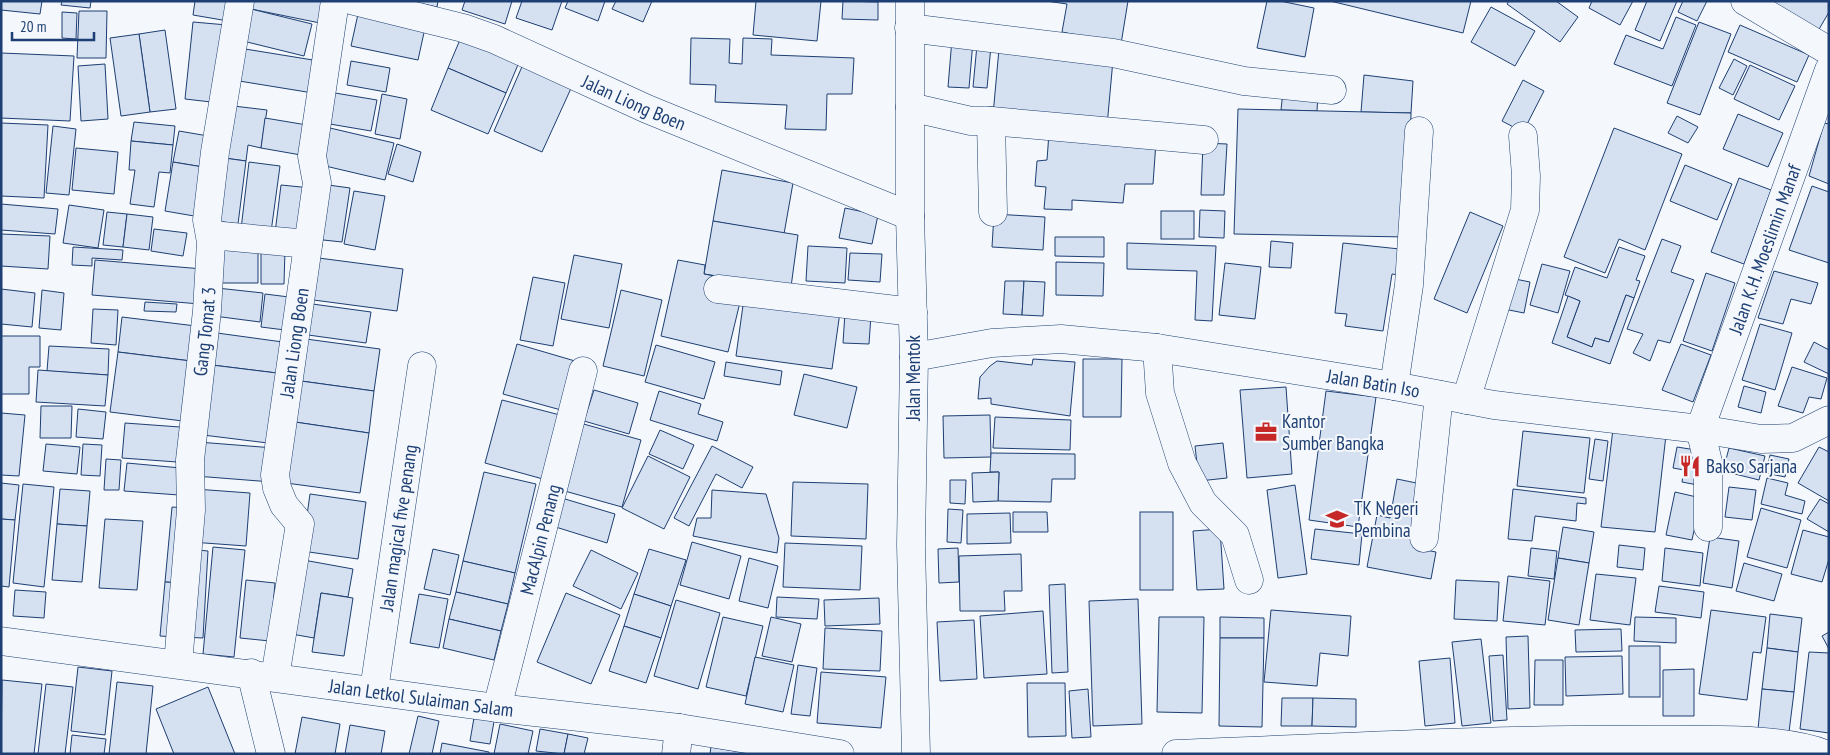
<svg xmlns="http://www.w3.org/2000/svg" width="1830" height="755" viewBox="0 0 1830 755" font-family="'PT Sans Narrow',sans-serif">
	<rect width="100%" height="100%" fill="#f4f7fb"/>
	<!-- building -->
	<g fill="#d5e0f0" stroke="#1d3f73">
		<polygon points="1,1 42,1 40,14 1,10"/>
		<polygon points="62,1 91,1 90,8 61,5"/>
		<polygon points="195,1 232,1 228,21 193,15"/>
		<polygon points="247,1 324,1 320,23 246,8"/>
		<polygon points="408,1 438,1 437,7"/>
		<polygon points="465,1 512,1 505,24 462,10"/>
		<polygon points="522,1 562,1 552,30 516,18"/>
		<polygon points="568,1 605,1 598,21 565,8"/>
		<polygon points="616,1 652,1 643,22 612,9"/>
		<polygon points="756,1 821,1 817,41 753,35"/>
		<polygon points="843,1 878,2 878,20 842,19"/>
		<polygon points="1046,1 1128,1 1121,44 1062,32 1067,4"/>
		<polygon points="1267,1 1280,1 1314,8 1305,57 1257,48"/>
		<polygon points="1330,1 1471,1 1463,33"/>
		<polygon points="1509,1 1556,1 1578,17 1560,42 1507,4"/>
		<polygon points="1592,1 1633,1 1620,25 1589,8"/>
		<polygon points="1647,1 1677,1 1660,41 1635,30"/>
		<polygon points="1683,1 1707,1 1697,21 1678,12"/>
		<polygon points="1768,1 1829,1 1829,12 1818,31"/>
		<polygon points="1491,7 1535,31 1515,66 1471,42"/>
		<polygon points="247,8 312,24 304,56 239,40"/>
		<polygon points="79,11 107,11 106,58 77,58"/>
		<polygon points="62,12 77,13 76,39 62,38"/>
		<polygon points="358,14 425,28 418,60 351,46"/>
		<polygon points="1676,17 1696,25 1672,86 1614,64 1626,35 1663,49"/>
		<polygon points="193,22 227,25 220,103 185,99"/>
		<polygon points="1699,22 1731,34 1700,115 1667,103"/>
		<polygon points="1740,25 1809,55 1797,82 1728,52"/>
		<polygon points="165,30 176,109 150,112 139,34"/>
		<polygon points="139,34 150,112 121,116 110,38"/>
		<polygon points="462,35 520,60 506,93 448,68"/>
		<polygon points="691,38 730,39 729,63 742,64 743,38 772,39 771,55 854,58 852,94 827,94 826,130 785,129 787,105 715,102 716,85 690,84"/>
		<polygon points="952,39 973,41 969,88 948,87"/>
		<polygon points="977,45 991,46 987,88 973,87"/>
		<polygon points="239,48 319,61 313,93 233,80"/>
		<polygon points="999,49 1113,60 1107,126 993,115"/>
		<polygon points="1,53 74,56 70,121 1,118"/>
		<polygon points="1734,59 1747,66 1733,95 1719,88"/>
		<polygon points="351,61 390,68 386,92 347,85"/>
		<polygon points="524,62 573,84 542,152 494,131"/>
		<polygon points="105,64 108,119 81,121 78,66"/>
		<polygon points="1750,65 1795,86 1779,120 1734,99"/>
		<polygon points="448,68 506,93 488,134 431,110"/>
		<polygon points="1364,75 1413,81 1411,113 1361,112"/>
		<polygon points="1523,80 1544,91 1523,132 1502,121"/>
		<polygon points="1283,91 1318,93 1317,111 1281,110"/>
		<polygon points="329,92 377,100 371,131 324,123"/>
		<polygon points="382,94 407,99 400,139 375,134"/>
		<polygon points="225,105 267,110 261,148 248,145 246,161 217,157"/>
		<polygon points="1238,109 1411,113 1408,237 1234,234"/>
		<polygon points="1738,114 1783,133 1768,167 1723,149"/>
		<polygon points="1677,116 1698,127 1688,143 1668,133"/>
		<polygon points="265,118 307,125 301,155 261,148"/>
		<polygon points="134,122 175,126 173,145 131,141"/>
		<polygon points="1,123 48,125 44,198 1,196"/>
		<polygon points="1824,123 1829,124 1829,184 1809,176"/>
		<polygon points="53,126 76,129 69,195 46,193"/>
		<polygon points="330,128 394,143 385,180 321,165"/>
		<polygon points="1614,128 1682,154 1645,250 1619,239 1605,273 1564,257"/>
		<polygon points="179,131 214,137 209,168 173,162"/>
		<polygon points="1049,133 1156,142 1153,184 1125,184 1123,203 1072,200 1072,210 1044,209 1046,187 1035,186 1037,161 1047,160"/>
		<polygon points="131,141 173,145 170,173 159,172 154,207 130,204 135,170 129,170"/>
		<polygon points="1203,143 1227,144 1224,195 1201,195"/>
		<polygon points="397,144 421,152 413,182 388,174"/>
		<polygon points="76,148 118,152 114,194 72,190"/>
		<polygon points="217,157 246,161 238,224 209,220"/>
		<polygon points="173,162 209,168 200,217 165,211"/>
		<polygon points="249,162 280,166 271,232 241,229"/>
		<polygon points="1685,165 1732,184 1717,220 1670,201"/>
		<polygon points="722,170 793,183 784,234 713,221"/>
		<polygon points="1739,178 1771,190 1744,264 1711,252"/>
		<polygon points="321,184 350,188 342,242 314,239"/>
		<polygon points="281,185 311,188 305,236 275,233"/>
		<polygon points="1812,186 1829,192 1829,263 1789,250"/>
		<polygon points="354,191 385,196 375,250 344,244"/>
		<polygon points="1,204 58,209 55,234 1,230"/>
		<polygon points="69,205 104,210 98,248 63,243"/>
		<polygon points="845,208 878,215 872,244 839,238"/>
		<polygon points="1200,210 1225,211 1224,238 1199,237"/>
		<rect x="1161" y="211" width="33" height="28"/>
		<polygon points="107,212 127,214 123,247 103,245"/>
		<polygon points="1470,212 1503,226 1467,313 1434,299"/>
		<polygon points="127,214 153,217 149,250 123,247"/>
		<polygon points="994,214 1045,217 1043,250 992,247"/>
		<polygon points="713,221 798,235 791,287 704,274"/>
		<polygon points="154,229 187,233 183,256 151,251"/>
		<polygon points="1,234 50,236 48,269 1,266"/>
		<polygon points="1055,237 1104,237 1104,257 1055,256"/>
		<polygon points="1662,239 1681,246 1671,272 1694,280 1670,343 1658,340 1650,361 1633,353 1643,334 1627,329"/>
		<polygon points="1271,241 1293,243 1291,268 1269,267"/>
		<polygon points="1127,243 1216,246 1212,321 1195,320 1197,271 1127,269"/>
		<polygon points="1343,243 1409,250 1405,276 1392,274 1383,331 1345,326 1347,314 1335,313"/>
		<polygon points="808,246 847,248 845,283 806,281"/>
		<polygon points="73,247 123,250 122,260 92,258 92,266 72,265"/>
		<polygon points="217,247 258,248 258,283 216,283"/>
		<polygon points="1619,247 1645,256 1636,280 1640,281 1634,298 1626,295 1609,342 1595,338 1592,347 1567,337 1580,301 1565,295 1575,267 1607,278"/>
		<polygon points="285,250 284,284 261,284 261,251"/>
		<polygon points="850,253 882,254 880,282 848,280"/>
		<polygon points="574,255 622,264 609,328 561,319"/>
		<polygon points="311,257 403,269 397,311 306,299"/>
		<polygon points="95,260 203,269 200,304 92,295"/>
		<polygon points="678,260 705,265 704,274 714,276 709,292 741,298 728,352 661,336"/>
		<polygon points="1056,262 1104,263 1103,296 1056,295"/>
		<polygon points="1225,263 1261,267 1255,319 1219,315"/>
		<polygon points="1542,264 1570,271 1558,313 1530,305"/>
		<polygon points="1774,271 1818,283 1811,304 1791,299 1783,324 1758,318"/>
		<polygon points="1706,273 1735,283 1712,351 1683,341"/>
		<polygon points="533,277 565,283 553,346 520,340"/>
		<polygon points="1505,277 1530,282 1524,313 1499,308"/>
		<polygon points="1005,281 1024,281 1022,315 1003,314"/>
		<polygon points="1024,281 1045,282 1043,316 1022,315"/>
		<polygon points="217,288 263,293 260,322 214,316"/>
		<polygon points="1,289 35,293 32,327 1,324"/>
		<polygon points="42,290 64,293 61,330 39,328"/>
		<polygon points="621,290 662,300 644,376 603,366"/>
		<polygon points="265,294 289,297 285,330 261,327"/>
		<polygon points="1626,295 1634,298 1610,364 1552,343 1568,296 1580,301 1567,337 1592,347 1595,338 1609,342"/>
		<polygon points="744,298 840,312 832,369 736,356"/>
		<polygon points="145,302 177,304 176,312 144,311"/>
		<polygon points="305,303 371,312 366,343 301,334"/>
		<polygon points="93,309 118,310 116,345 91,343"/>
		<polygon points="845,313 871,315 869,344 843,343"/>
		<polygon points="122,317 196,326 191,361 118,352"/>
		<polygon points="1760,324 1792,333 1775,390 1742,380"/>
		<polygon points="217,333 290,343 285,374 212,365"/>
		<polygon points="1,336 40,336 40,367 29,367 29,394 1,394"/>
		<polygon points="306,339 380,349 374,391 301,381"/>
		<polygon points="1814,342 1829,350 1829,374 1804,362"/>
		<polygon points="517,344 575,361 561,410 503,394"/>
		<polygon points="1681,344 1711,355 1693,402 1662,390"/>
		<polygon points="656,345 715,362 704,399 645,382"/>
		<polygon points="49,346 109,349 108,375 47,371"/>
		<polygon points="118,352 191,361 183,421 110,412"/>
		<polygon points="1033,359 1075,362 1070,416 991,404 991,398 978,399 980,377 990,366 997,361 1032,365"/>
		<polygon points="1083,359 1122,359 1121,417 1083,417"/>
		<polygon points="726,362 782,371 780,385 724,376"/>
		<polygon points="212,365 285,374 276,444 203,435"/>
		<polygon points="1792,367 1827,378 1821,399 1809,397 1803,413 1778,406"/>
		<polygon points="38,370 108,375 105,406 36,402"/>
		<polygon points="804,374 857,387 847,428 794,415"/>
		<polygon points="301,381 374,391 369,433 295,422"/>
		<polygon points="1744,386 1766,392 1761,413 1738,407"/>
		<polygon points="1286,387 1292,474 1247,478 1240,390"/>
		<polygon points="594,390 638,403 629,434 584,421"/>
		<polygon points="659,391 701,404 698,414 723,422 717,441 650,420"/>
		<polygon points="1326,391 1376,397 1358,527 1309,520"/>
		<polygon points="502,400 560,415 543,479 485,463"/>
		<polygon points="41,406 72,406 71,438 40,438"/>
		<polygon points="78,409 106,412 103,439 76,437"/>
		<polygon points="1,413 25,415 19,476 1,475"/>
		<polygon points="990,415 991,457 944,458 943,416"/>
		<polygon points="995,417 1071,420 1070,450 993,448"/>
		<polygon points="295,422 369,433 360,493 286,483"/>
		<polygon points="125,423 180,427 177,462 122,458"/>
		<polygon points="580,423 641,440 622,507 561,490"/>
		<polygon points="1613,429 1666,435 1655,532 1601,527"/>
		<polygon points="660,430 694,445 683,469 649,454"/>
		<polygon points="1523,431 1590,438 1584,493 1517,486"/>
		<polygon points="1595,439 1608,441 1603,481 1589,479"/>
		<polygon points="198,442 274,448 272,482 195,476"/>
		<polygon points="1223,443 1227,478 1199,481 1195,446"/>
		<polygon points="46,444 80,447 77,474 43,471"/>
		<polygon points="83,444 102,445 100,476 81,475"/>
		<polygon points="712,446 753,467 742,488 716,474 689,526 674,518"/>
		<polygon points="1677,447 1696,450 1694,462 1707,464 1703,486 1682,482 1684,470 1673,468"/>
		<polygon points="1819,447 1829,452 1829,501 1798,483"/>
		<polygon points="1729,448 1765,456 1759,480 1723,471"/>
		<polygon points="991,453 1075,454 1075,479 1052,479 1051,502 998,501 999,472 990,472"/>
		<polygon points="1770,455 1789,459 1785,477 1766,473"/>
		<polygon points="648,456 690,477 664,529 622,508"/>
		<polygon points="106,459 121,460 119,490 104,490"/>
		<polygon points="127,463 181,468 179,495 124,491"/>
		<polygon points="484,472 536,484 515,573 463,561"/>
		<polygon points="999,472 998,501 973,502 972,473"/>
		<polygon points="1767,478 1788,483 1785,495 1805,501 1802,514 1761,504"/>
		<polygon points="1397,479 1426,485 1414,548 1436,552 1431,579 1367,567 1377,515 1390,518"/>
		<polygon points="950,480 966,480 965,504 950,503"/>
		<polygon points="793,482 868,484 866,539 791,536"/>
		<polygon points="1,483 19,485 15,520 1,519"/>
		<polygon points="23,484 54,487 44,587 13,583"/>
		<polygon points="1295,485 1307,574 1278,578 1267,490"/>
		<polygon points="1729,487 1756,490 1752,520 1725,517"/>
		<polygon points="60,489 90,491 87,526 57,524"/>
		<polygon points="195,489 250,493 246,546 191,542"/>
		<polygon points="1513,489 1586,498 1586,504 1577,503 1576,521 1535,516 1532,541 1508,539"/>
		<polygon points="712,490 766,494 779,538 777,553 693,536 697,518 711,518"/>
		<polygon points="1675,492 1701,498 1692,540 1666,535"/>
		<polygon points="310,494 366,502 358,559 302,551"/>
		<polygon points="555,496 615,514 607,543 546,524"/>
		<polygon points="1820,499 1829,504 1829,532 1807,519"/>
		<polygon points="172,507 188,508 181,583 165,582"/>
		<polygon points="1761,508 1801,520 1787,568 1747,557"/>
		<polygon points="948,509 963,510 961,543 947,542"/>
		<polygon points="1013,512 1047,512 1048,532 1013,532"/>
		<rect x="1140" y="512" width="33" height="78"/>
		<polygon points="1010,513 1011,543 967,544 967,514"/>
		<polygon points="1,519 15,520 9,587 1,586"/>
		<polygon points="105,519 143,521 137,590 99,588"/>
		<polygon points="57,524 87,526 82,582 52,580"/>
		<polygon points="1563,527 1594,532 1589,563 1558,558"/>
		<polygon points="1220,529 1224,589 1197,590 1193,531"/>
		<polygon points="1315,529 1362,534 1359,565 1311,559"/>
		<polygon points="1803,530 1829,537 1829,559 1822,582 1791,574"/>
		<polygon points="1710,537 1739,541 1732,588 1703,583"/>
		<polygon points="692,542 741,556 729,599 680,585"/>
		<polygon points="785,543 862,546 860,590 783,587"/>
		<polygon points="1619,545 1645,548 1643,570 1617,567"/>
		<polygon points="213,547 245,550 234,657 203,654"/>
		<polygon points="958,548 959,582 939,583 938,549"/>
		<polygon points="1531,548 1557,551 1554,579 1528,576"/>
		<polygon points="1665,548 1703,553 1700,586 1662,581"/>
		<polygon points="187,549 208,551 203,638 182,637"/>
		<polygon points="433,549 459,555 450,595 424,589"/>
		<polygon points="649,549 686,560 671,606 634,594"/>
		<polygon points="591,550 638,573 621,609 573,586"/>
		<polygon points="1021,554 1022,591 1004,591 1005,611 960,611 959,556"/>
		<polygon points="749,558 778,566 768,608 739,601"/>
		<polygon points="1558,558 1589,563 1579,625 1548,620"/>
		<polygon points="298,559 353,569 348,597 321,593 314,638 286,633"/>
		<polygon points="463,561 515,573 508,604 456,592"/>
		<polygon points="1744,563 1782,574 1774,601 1736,591"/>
		<polygon points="1596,574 1636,578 1630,625 1590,620"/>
		<polygon points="1508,576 1550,581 1545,625 1503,621"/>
		<polygon points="246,580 275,583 270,641 240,638"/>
		<polygon points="1456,580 1499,582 1497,621 1454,619"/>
		<polygon points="165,582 181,583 176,637 160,636"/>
		<polygon points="1065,584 1068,672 1052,673 1049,585"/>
		<polygon points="1659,586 1704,592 1701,618 1655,612"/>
		<polygon points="15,590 46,592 44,618 13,616"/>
		<polygon points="456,592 508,604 501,631 449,619"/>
		<polygon points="321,593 353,598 344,656 312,652"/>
		<polygon points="566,593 620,615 591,684 537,662"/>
		<polygon points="419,594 448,599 439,648 410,643"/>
		<polygon points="634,594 671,606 661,638 624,626"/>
		<polygon points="777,597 819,599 817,619 776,617"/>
		<polygon points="879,598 880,624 825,626 824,600"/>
		<polygon points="1138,599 1142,724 1093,726 1089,601"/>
		<polygon points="676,600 720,613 698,689 654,676"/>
		<polygon points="1271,610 1351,616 1348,656 1320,653 1317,686 1264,682"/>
		<polygon points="1711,610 1766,617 1761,653 1753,652 1747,700 1699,694"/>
		<polygon points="1043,611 1047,674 984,678 980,616"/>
		<polygon points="1770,614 1802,618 1798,652 1767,648"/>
		<polygon points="723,617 763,626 746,696 706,687"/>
		<polygon points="771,617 801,624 792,662 762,656"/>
		<polygon points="1159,617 1204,617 1202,713 1157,712"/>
		<polygon points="1220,617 1264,618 1264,638 1220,638"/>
		<polygon points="1635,617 1676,618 1676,643 1634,641"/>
		<polygon points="449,619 501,631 494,660 443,648"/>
		<polygon points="974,620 977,679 940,681 937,622"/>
		<polygon points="624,626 661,638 646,683 609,671"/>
		<polygon points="825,628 882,631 880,671 823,669"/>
		<polygon points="1621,629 1622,651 1576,652 1575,630"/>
		<polygon points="1829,632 1829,649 1822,636"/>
		<polygon points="1528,636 1530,708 1508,709 1506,637"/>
		<polygon points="1220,638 1264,638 1262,727 1219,726"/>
		<polygon points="1481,639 1491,723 1462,726 1452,642"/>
		<rect x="1629" y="646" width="31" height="51"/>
		<polygon points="1767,648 1798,652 1794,692 1762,689"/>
		<polygon points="1809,652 1829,653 1829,733 1800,729"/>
		<polygon points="1503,655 1507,720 1493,721 1489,656"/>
		<polygon points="1622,656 1623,694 1566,696 1565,657"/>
		<polygon points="755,657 794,665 783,712 745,704"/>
		<polygon points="1450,658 1455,723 1425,726 1419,661"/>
		<polygon points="1535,660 1563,660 1563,705 1534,705"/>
		<polygon points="798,665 817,668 810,716 791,714"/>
		<polygon points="78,667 112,671 105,735 71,731"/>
		<polygon points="1694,669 1694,716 1663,716 1663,670"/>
		<polygon points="821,672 886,677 881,728 817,723"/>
		<polygon points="2,680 42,684 34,754 1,754"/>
		<polygon points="117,682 153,686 146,754 109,754"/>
		<polygon points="1027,683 1065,683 1066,736 1028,737"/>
		<polygon points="46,684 73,687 65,754 38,754"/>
		<polygon points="208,687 235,754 174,754 156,709"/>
		<polygon points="1088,689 1091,737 1072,738 1069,691"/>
		<polygon points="1762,689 1794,692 1789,732 1758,729"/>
		<polygon points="1282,698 1313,698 1312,726 1281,726"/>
		<polygon points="1313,698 1356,699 1356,727 1312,726"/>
		<polygon points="475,712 495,716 490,744 470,741"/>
		<polygon points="418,716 439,721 432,754 409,754"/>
		<polygon points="302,717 340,724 335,754 295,754"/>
		<polygon points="500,724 533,731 528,754 494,754"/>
		<polygon points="350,725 385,731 381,754 345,754"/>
		<polygon points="540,729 568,734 564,754 536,751"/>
		<polygon points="568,734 588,738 584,754 564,754"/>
		<polygon points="72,735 106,739 104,754 70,754"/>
		<polygon points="442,743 489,752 489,754 440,754"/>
		<polygon points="711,747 753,754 710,754"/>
	</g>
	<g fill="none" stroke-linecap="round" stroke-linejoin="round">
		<!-- minor casing -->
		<g stroke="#1d3f73" stroke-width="29">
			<g id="minor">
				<path id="s1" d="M354,1l109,27 31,11 153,70 263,107"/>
				<polyline points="1745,1 1829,51"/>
				<polyline points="909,28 1113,53 1244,81 1332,90"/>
				<polyline points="910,107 971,121 991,121 993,212"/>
				<polyline points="991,121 1204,140"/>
				<polyline points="211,235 308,244"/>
				<polyline points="718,289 913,312"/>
				<polyline points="1157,348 1160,393 1182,463 1203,503 1235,535 1249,580"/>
				<path id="s2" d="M914,357l78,-14 69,-4 96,9 237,38 100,19 206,24 61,10 32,-1 36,-18"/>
				<polyline points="1394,386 1409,285 1419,131"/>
				<polyline points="1466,400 1525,210 1526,176 1523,136"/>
				<path id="s3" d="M1708,527v-65l-8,-33 129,-359"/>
				<polyline points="1424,538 1439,395"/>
				<path id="s4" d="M1,641l496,67 182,20 161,26"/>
				<path id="s5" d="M178,664l13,-154 -1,-50 17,-149 4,-69 -4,-22 8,-68 25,-151"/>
				<polyline points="251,673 271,754"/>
				<path id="s6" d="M275,677l25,-153 -16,-19 -7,-17 -2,-13 42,-292 -5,-27 23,-155"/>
				<path id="s7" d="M374,690l48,-324"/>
				<path id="s8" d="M497,708l86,-337"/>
				<polyline points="676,754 679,728"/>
				<path d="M1176,754c160,-6 320,-16 480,-14 48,0 126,-3 169,14"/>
			</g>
		</g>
		<!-- highway casing -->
		<g stroke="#1d3f73" stroke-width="29">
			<polyline id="highway" points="910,1 910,216 914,357 911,545 916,754"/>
		</g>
		<!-- minor -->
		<use href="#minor" stroke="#f4f7fb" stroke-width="28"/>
		<!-- highway -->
		<use href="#highway" stroke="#f4f7fb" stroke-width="28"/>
	</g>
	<!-- icons -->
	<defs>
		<g id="office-bare" transform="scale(1.725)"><path d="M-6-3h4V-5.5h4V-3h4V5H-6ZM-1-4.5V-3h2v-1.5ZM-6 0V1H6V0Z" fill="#c62828" stroke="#f4f7fb" stroke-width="2.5" paint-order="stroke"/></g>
		<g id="restaurant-bare" transform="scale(1.725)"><path d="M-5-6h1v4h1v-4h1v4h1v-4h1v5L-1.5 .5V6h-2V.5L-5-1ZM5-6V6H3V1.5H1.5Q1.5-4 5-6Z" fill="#c62828" stroke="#f4f7fb" stroke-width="2.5" paint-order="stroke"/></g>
		<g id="school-bare" transform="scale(1.725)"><path d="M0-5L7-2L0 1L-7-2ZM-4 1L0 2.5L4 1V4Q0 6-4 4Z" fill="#c62828" stroke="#f4f7fb" stroke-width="2.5" paint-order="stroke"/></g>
	</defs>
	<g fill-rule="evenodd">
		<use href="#office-bare" x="1266" y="432"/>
		<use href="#restaurant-bare" x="1690" y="466"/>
		<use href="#school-bare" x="1337" y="519"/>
	</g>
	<g text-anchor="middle" stroke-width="4" stroke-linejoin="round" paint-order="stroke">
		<!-- street labels -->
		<g font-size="19" fill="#1d3f73" stroke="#f4f7fb">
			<text dy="7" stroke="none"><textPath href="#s1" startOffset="299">Jalan Liong Boen</textPath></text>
			<text dy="7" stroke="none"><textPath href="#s3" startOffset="290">Jalan K.H. Moeslimin Manaf</textPath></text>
			<text dy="7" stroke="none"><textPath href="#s5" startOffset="334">Gang Tomat 3</textPath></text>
			<text dy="7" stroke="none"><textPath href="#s6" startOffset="345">Jalan Liong Boen</textPath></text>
			<text transform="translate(913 378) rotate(-90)" y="7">Jalan Mentok</text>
			<text dy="7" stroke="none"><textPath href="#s2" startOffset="464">Jalan Batin Iso</textPath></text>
			<text dy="7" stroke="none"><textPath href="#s7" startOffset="164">Jalan magical five penang</textPath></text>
			<text dy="7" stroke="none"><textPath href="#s8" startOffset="174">MacAlpin Penang</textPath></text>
			<text dy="7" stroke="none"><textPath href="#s4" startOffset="424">Jalan Letkol Sulaiman Salam</textPath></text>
		</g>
		<!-- poi labels -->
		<g font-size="19" fill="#1d3f73" stroke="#f4f7fb" text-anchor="start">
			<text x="1282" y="428">Kantor<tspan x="1282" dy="22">Sumber Bangka</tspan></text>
			<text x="1706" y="473">Bakso Sarjana</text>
			<text x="1354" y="515">TK Negeri<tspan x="1354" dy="22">Pembina</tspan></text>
		</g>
	</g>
	<!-- border -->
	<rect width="1830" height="755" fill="none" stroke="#1d3f73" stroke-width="5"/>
	<!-- scale -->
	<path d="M12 32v8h82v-8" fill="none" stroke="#1d3f73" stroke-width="2.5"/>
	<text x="20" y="32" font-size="15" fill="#1d3f73" stroke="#f4f7fb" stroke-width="4" paint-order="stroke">20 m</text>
</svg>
